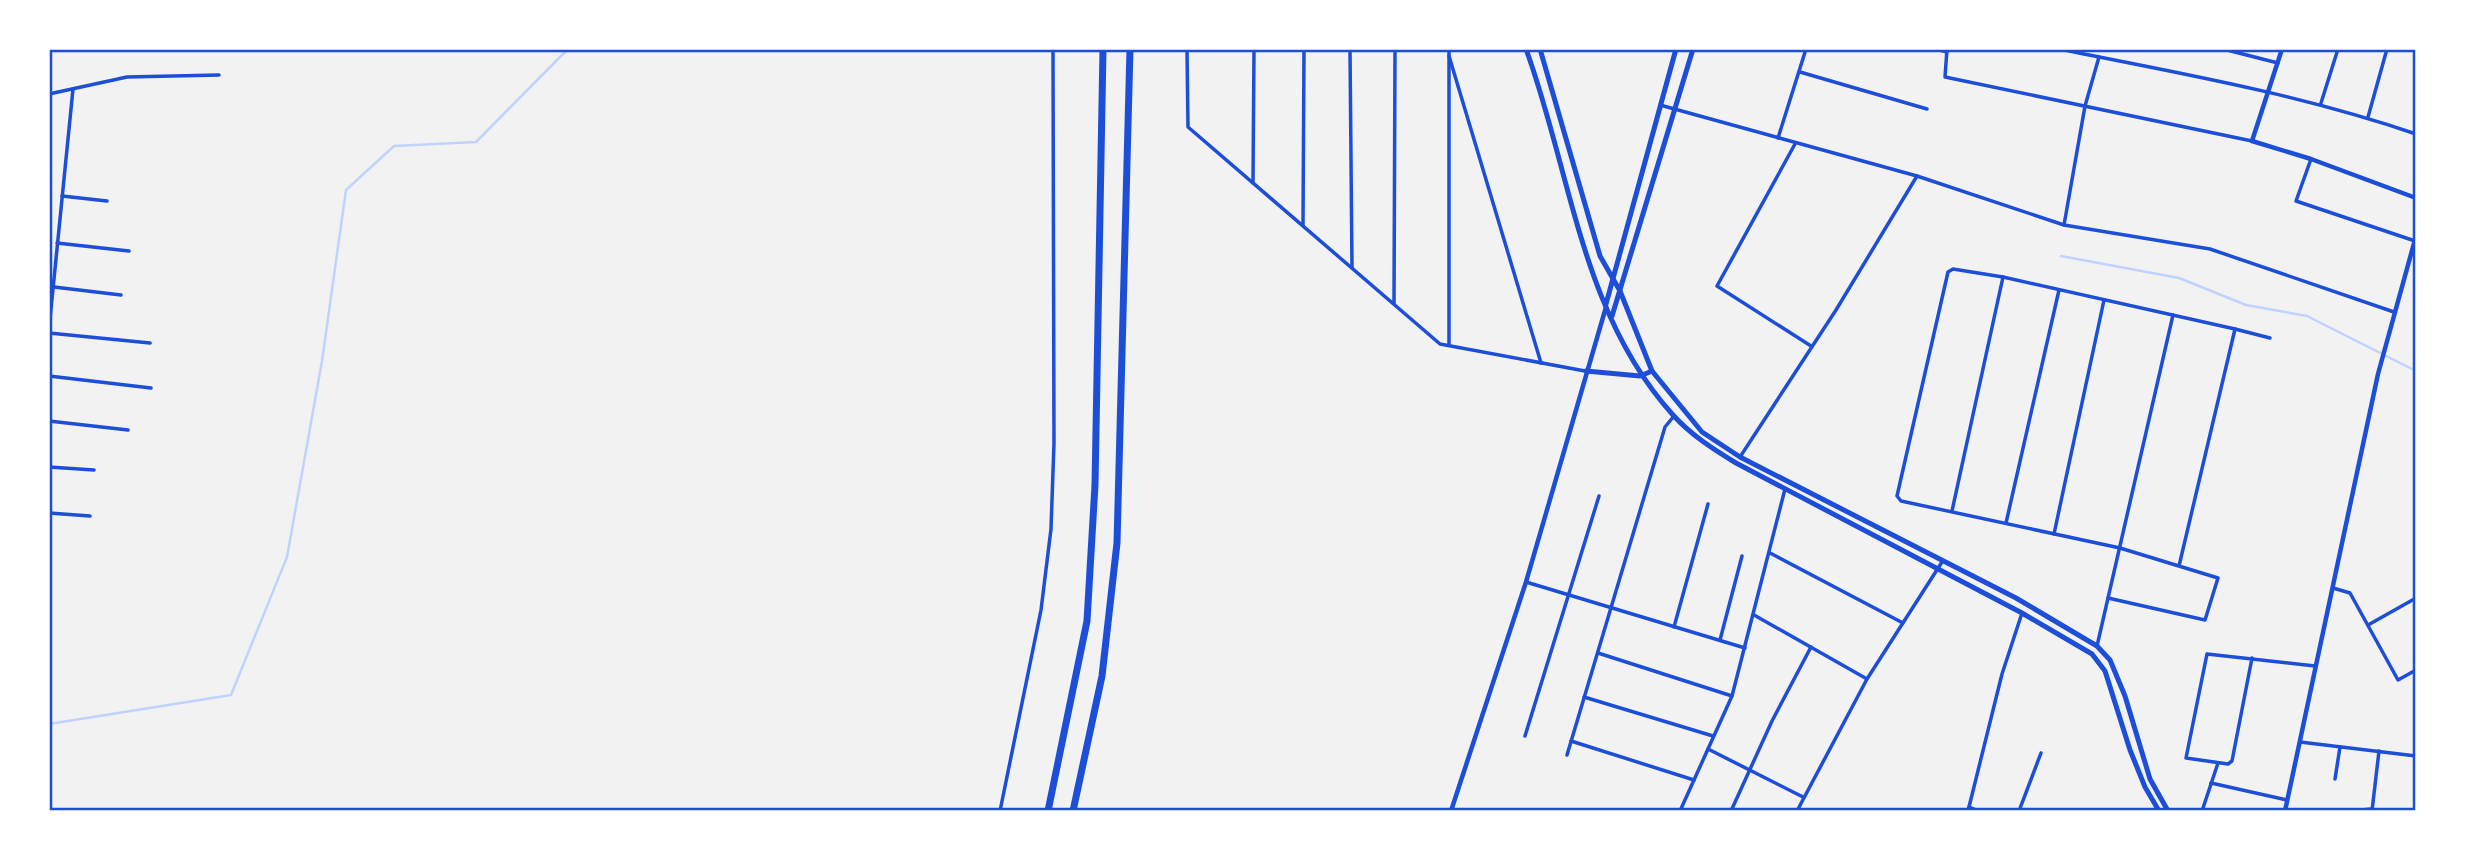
<svg xmlns="http://www.w3.org/2000/svg" width="2465" height="860" viewBox="0 0 2465 860" font-family="Jost,sans-serif">
	<rect width="100%" height="100%" fill="#f2f2f2"/>
	<g fill="none" stroke-linecap="round" stroke-linejoin="round">
		<!-- stream -->
		<g stroke="#bfd3fe" stroke-width="2.5">
			<polyline points="2061,256 2179,278 2246,305 2307,316 2416,371"/>
			<polyline points="49,724 231,695 287,557 322,361 346,190 394,146 476,142 568,49"/>
		</g>
		<!-- minor -->
		<g stroke="#1d4ed8" stroke-width="3.5">
			<polyline points="1187,49 1188,127 1440,344 1585,371"/>
			<polyline points="1350,49 1352,267"/>
			<polyline points="1449,49 1449,344"/>
			<polyline points="1936,49 1947,52"/>
			<polyline points="1947,49 1945,77 2252,141"/>
			<path d="M2059,49c120,24 240,45 357,85"/>
			<polyline points="2223,49 2278,63"/>
			<polyline points="1449,56 1541,363"/>
			<polyline points="1800,72 1927,109"/>
			<polyline points="49,94 127,77 219,75"/>
			<polyline points="2321,103 2338,49"/>
			<polyline points="1660,105 1917,176 2064,225 2210,249 2394,312"/>
			<polyline points="2368,117 2387,49"/>
			<polyline points="1778,138 1806,49"/>
			<polyline points="1795,144 1717,286 1811,346"/>
			<polyline points="2311,159 2296,201 2415,241"/>
			<polyline points="1253,183 1254,49"/>
			<polyline points="62,196 107,201"/>
			<polyline points="1303,225 1304,49"/>
			<polyline points="2064,225 2085,106 2099,57"/>
			<polyline points="57,243 129,251"/>
			<polyline points="54,287 121,295"/>
			<polyline points="1394,304 1395,49"/>
			<polyline points="49,329 73,89"/>
			<polyline points="2235,329 2270,338"/>
			<polyline points="49,333 150,343"/>
			<polyline points="49,376 151,388"/>
			<polyline points="49,421 128,430"/>
			<polyline points="1740,457 1836,310 1917,176"/>
			<polyline points="49,467 94,470"/>
			<polyline points="1952,511 2003,277"/>
			<polyline points="49,513 90,516"/>
			<polyline points="2006,523 2059,290"/>
			<polyline points="2054,534 2104,300"/>
			<polyline points="1770,553 1903,623"/>
			<polyline points="1526,582 1745,648"/>
			<polyline points="2333,588 2350,593 2398,680 2416,670"/>
			<polyline points="2108,598 2205,620 2218,578 2120,548 1901,501 1897,496 1948,272 1953,269 2003,277 2235,329 2179,566"/>
			<polyline points="1754,615 1867,679"/>
			<polyline points="2368,625 2416,598"/>
			<polyline points="1674,627 1708,504"/>
			<polyline points="1720,640 1742,556"/>
			<polyline points="2097,646 2173,315"/>
			<polyline points="1598,653 1732,696"/>
			<polyline points="2252,658 2232,761 2228,764 2186,758 2207,654 2315,666"/>
			<polyline points="2415,689 2416,755"/>
			<polyline points="1584,697 1713,736"/>
			<polyline points="1525,736 1599,496"/>
			<polyline points="1571,741 1694,780"/>
			<polyline points="2300,742 2416,756"/>
			<polyline points="1708,749 1732,696 1785,489"/>
			<polyline points="1567,755 1665,427 1674,416"/>
			<polyline points="2335,779 2340,747"/>
			<polyline points="2211,783 2287,800"/>
			<polyline points="1969,807 1979,811"/>
			<polyline points="1000,811 1041,610 1051,529 1054,443 1053,49"/>
			<polyline points="1680,811 1708,749 1803,797"/>
			<polyline points="1731,811 1772,721 1811,647"/>
			<polyline points="1797,811 1867,679 1942,562"/>
			<polyline points="1968,811 2002,674 2022,613"/>
			<polyline points="2019,811 2041,753"/>
			<polyline points="2202,811 2218,763"/>
			<polyline points="2312,811 2324,811"/>
			<polyline points="2353,811 2371,809"/>
			<polyline points="2372,811 2379,751"/>
			<polyline points="2415,811 2416,797"/>
		</g>
		<!-- tertiary -->
		<g stroke="#1d4ed8" stroke-width="4.5">
			<polyline points="2282,49 2252,141 2311,159 2416,198"/>
			<polyline points="1451,811 1526,582 1606,307"/>
			<polyline points="2285,811 2378,374 2416,236"/>
		</g>
		<!-- secondary -->
		<g stroke="#1d4ed8" stroke-width="5">
			<path d="M1526,49c45,123 55,265 147,366 18,20 40,34 63,48l286,150 70,41 13,17 25,79 15,37 14,24"/>
			<polyline points="1540,49 1600,256 1620,291 1652,371 1702,432 1740,457 2016,598 2097,646 2110,660 2125,696 2150,779 2168,811"/>
			<polyline points="1606,304 1676,49"/>
			<polyline points="1612,316 1693,49"/>
			<polyline points="1586,371 1640,376 1652,371"/>
		</g>
		<!-- motorway -->
		<g stroke="#1d4ed8" stroke-width="7">
			<polyline points="1048,811 1087,621 1095,485 1103,49"/>
			<polyline points="1073,811 1102,676 1117,543 1130,49"/>
		</g>
	</g>
	<!-- border -->
	<rect width="2465" height="860" fill="none" stroke="#ffffff" stroke-width="102"/>
	<rect x="51" y="51" width="2363" height="758" fill="none" stroke="#1d4ed8" stroke-width="2.5"/>
</svg>
